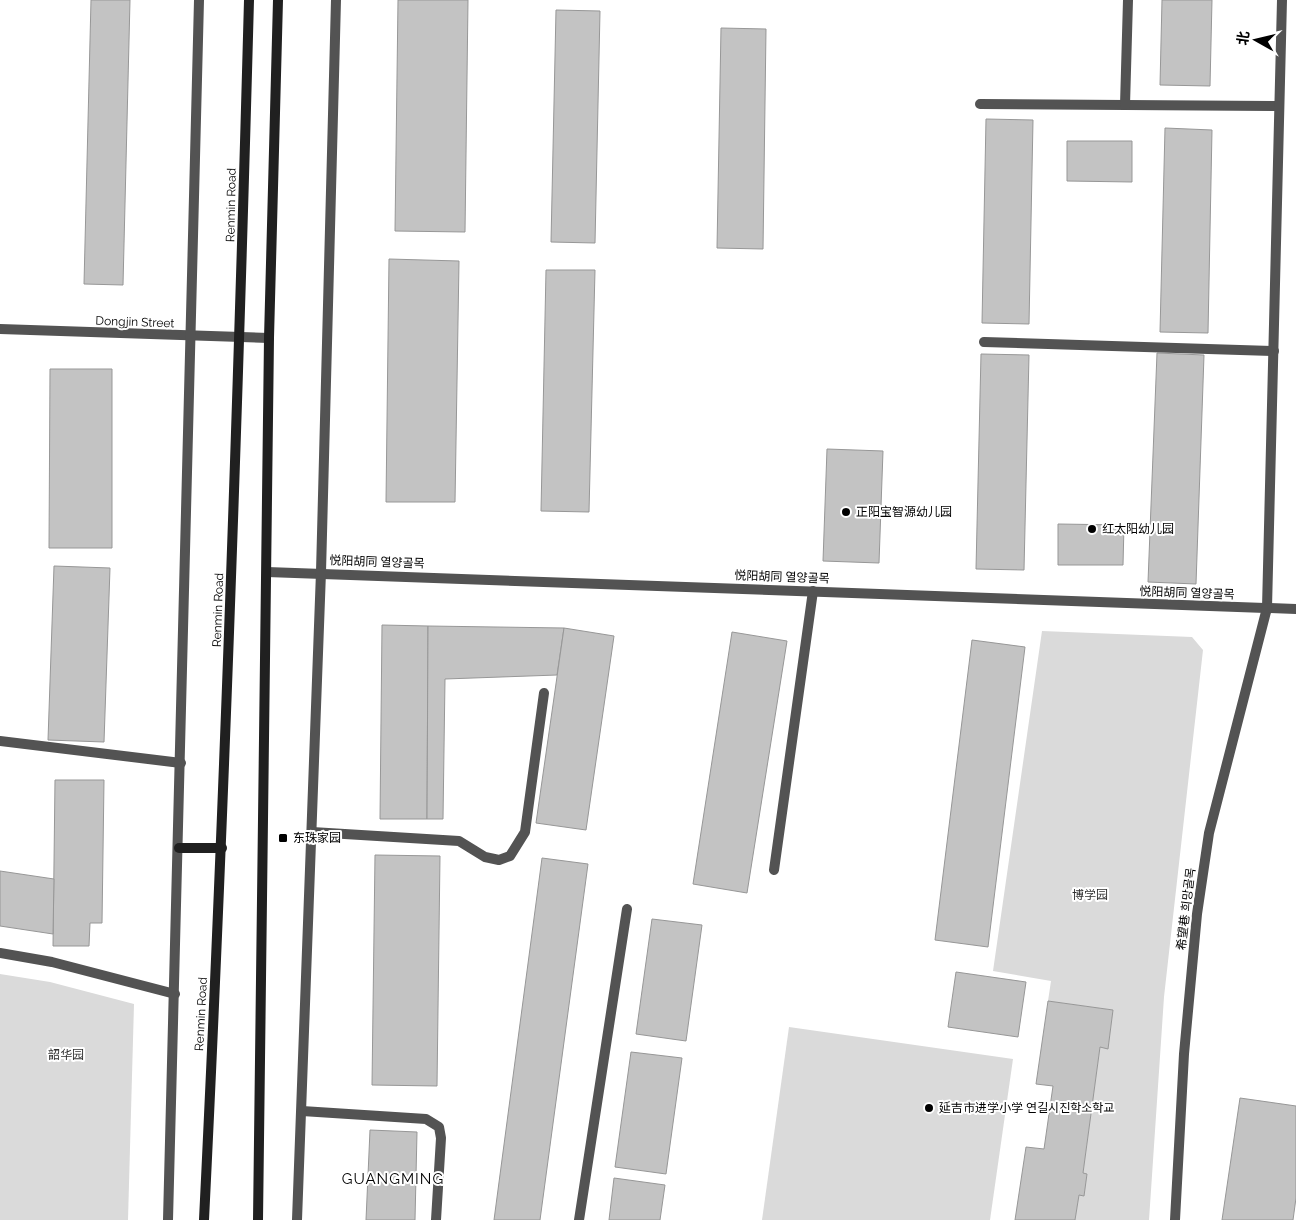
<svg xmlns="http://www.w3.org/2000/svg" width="1296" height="1220" viewBox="0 0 1296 1220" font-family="Raleway,'Noto Sans SC','Noto Sans KR',sans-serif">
	<rect width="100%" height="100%" fill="#fff"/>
	<!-- green -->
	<g fill="#dadada">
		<polygon points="1042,631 1192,637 1203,650 1164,997 1149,1220 1075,1220 1079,1195 1084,1195 1087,1174 1083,1173 1100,1047 1108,1048 1113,1010 1048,1001 1051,981 993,971"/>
		<polygon points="0,974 50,982 134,1004 128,1220 0,1220"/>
		<polygon points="789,1027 1013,1059 990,1220 762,1220"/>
	</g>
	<!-- building -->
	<g fill="#c3c3c3" stroke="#979797">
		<polygon points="91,0 130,0 123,285 84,284"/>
		<polygon points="398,0 468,0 465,232 395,231"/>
		<polygon points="1162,0 1212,0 1210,86 1160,85"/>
		<polygon points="556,10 600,11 595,243 551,242"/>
		<polygon points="721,28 766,29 763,249 717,248"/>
		<polygon points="986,119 1033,120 1029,324 982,323"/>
		<polygon points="1165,128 1212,130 1208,333 1160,332"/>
		<polygon points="1067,141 1132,141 1132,182 1067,181"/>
		<polygon points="389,259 459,261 455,502 386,502"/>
		<polygon points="546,270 595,270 589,512 541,511"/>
		<polygon points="1157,353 1204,355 1196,584 1148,582"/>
		<polygon points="981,354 1029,355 1024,570 976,569"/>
		<polygon points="50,369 112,369 112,548 49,548"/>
		<polygon points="827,449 883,451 879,563 823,561"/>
		<polygon points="1058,524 1124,525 1123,565 1058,565"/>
		<polygon points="54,566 110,568 104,742 48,740"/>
		<polygon points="382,625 428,626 427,819 380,819"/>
		<polygon points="428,626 564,628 557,675 445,679 443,819 427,819"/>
		<polygon points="564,628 614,636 586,830 536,823"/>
		<polygon points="732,632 787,641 747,893 693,884"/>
		<polygon points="972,640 1025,647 988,947 935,940"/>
		<polygon points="55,780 104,780 102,923 90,923 89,946 53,946"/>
		<polygon points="375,855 440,856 437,1086 372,1085"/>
		<polygon points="542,858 588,864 540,1220 494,1220"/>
		<polygon points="0,871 54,879 53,934 0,926"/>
		<polygon points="652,919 702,925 686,1041 636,1034"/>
		<polygon points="956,972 1026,982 1018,1037 948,1027"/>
		<polygon points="1048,1001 1113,1010 1108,1049 1100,1047 1083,1173 1087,1174 1084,1196 1079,1195 1075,1220 1015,1220 1026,1147 1044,1149 1053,1086 1036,1084"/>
		<polygon points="631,1052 682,1058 666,1174 615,1167"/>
		<polygon points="1240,1098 1296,1106 1296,1198 1293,1220 1222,1220"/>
		<polygon points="370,1130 417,1132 415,1220 366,1220"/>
		<polygon points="614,1178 665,1185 660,1220 609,1220"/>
	</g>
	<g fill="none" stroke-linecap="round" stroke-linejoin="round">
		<!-- service -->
		<g stroke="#535353" stroke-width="10">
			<polyline points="980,104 1279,106"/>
			<polyline points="1125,105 1128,0"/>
			<polyline points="984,342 1274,351"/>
			<polyline points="1267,608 1282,0"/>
			<polyline points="0,741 181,763"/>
			<polyline points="312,832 459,841 485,857 499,860 510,856 525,832 544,693"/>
			<polyline points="774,870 813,591"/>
			<polyline points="0,953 52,962 175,994"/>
			<polyline points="302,1111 426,1119 439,1127 441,1138 436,1220"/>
			<polyline points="579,1220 627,909"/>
		</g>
		<!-- minor -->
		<g stroke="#535353" stroke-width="10">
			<polyline points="267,572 1296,609"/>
			<polyline points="1175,1220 1184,1054 1197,914 1209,833 1267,608"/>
		</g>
		<!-- tertiary -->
		<g stroke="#535353" stroke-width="10">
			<polyline points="0,329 269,338"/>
			<polyline points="168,1220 199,0"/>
			<polyline points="297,1220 321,572 336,0"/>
		</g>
		<!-- secondary -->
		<g stroke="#202020" stroke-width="10">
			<polyline points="179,848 222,848"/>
			<path d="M204,1220c20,-407 34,-813 45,-1220"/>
			<polyline points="258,1220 269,338 278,0"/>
		</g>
	</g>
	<!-- markers -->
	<g fill="#000" stroke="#fff" stroke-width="2">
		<circle cx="846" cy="512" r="5"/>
		<circle cx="1092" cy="529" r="5"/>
		<rect x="278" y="833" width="10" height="10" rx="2.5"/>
		<circle cx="929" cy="1108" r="5"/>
	</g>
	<g text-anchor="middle" stroke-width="4" stroke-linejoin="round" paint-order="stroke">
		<!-- street labels -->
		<g font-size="12" fill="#000" stroke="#fff">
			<text transform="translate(231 205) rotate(-89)" y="4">Renmin Road</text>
			<text transform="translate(135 322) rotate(2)" y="4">Dongjin Street</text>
			<text transform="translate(377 562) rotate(2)" y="4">悦阳胡同 열양골목</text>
			<text transform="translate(782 577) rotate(2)" y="4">悦阳胡同 열양골목</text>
			<text transform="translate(1187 593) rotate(2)" y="4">悦阳胡同 열양골목</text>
			<text transform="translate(218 610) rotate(-88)" y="4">Renmin Road</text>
			<text transform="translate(1186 909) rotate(-83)" y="4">希望巷 희망골목</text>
			<text transform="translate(201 1014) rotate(-87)" y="4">Renmin Road</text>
		</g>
		<!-- poi labels -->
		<g font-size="12" fill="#000" stroke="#fff" text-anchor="start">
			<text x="856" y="516">正阳宝智源幼儿园</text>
			<text x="1102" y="533">红太阳幼儿园</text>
			<text x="293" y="842">东珠家园</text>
			<text x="939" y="1112">延吉市进学小学 연길시진학소학교</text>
		</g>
		<!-- park labels -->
		<g font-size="12" fill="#313131" stroke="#fff">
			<text x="1090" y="899">博学园</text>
			<text x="66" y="1059">韶华园</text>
		</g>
		<!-- quarter labels -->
		<g font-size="15" letter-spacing="1" fill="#000" stroke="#fff">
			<text x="393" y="1184">GUANGMING</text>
		</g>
	</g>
	<!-- north arrow -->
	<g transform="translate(1256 40) rotate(278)" stroke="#ffffff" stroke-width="4" paint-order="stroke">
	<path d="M0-4L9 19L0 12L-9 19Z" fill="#000000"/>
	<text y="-8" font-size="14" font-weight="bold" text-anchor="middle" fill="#000000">北</text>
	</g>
</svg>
